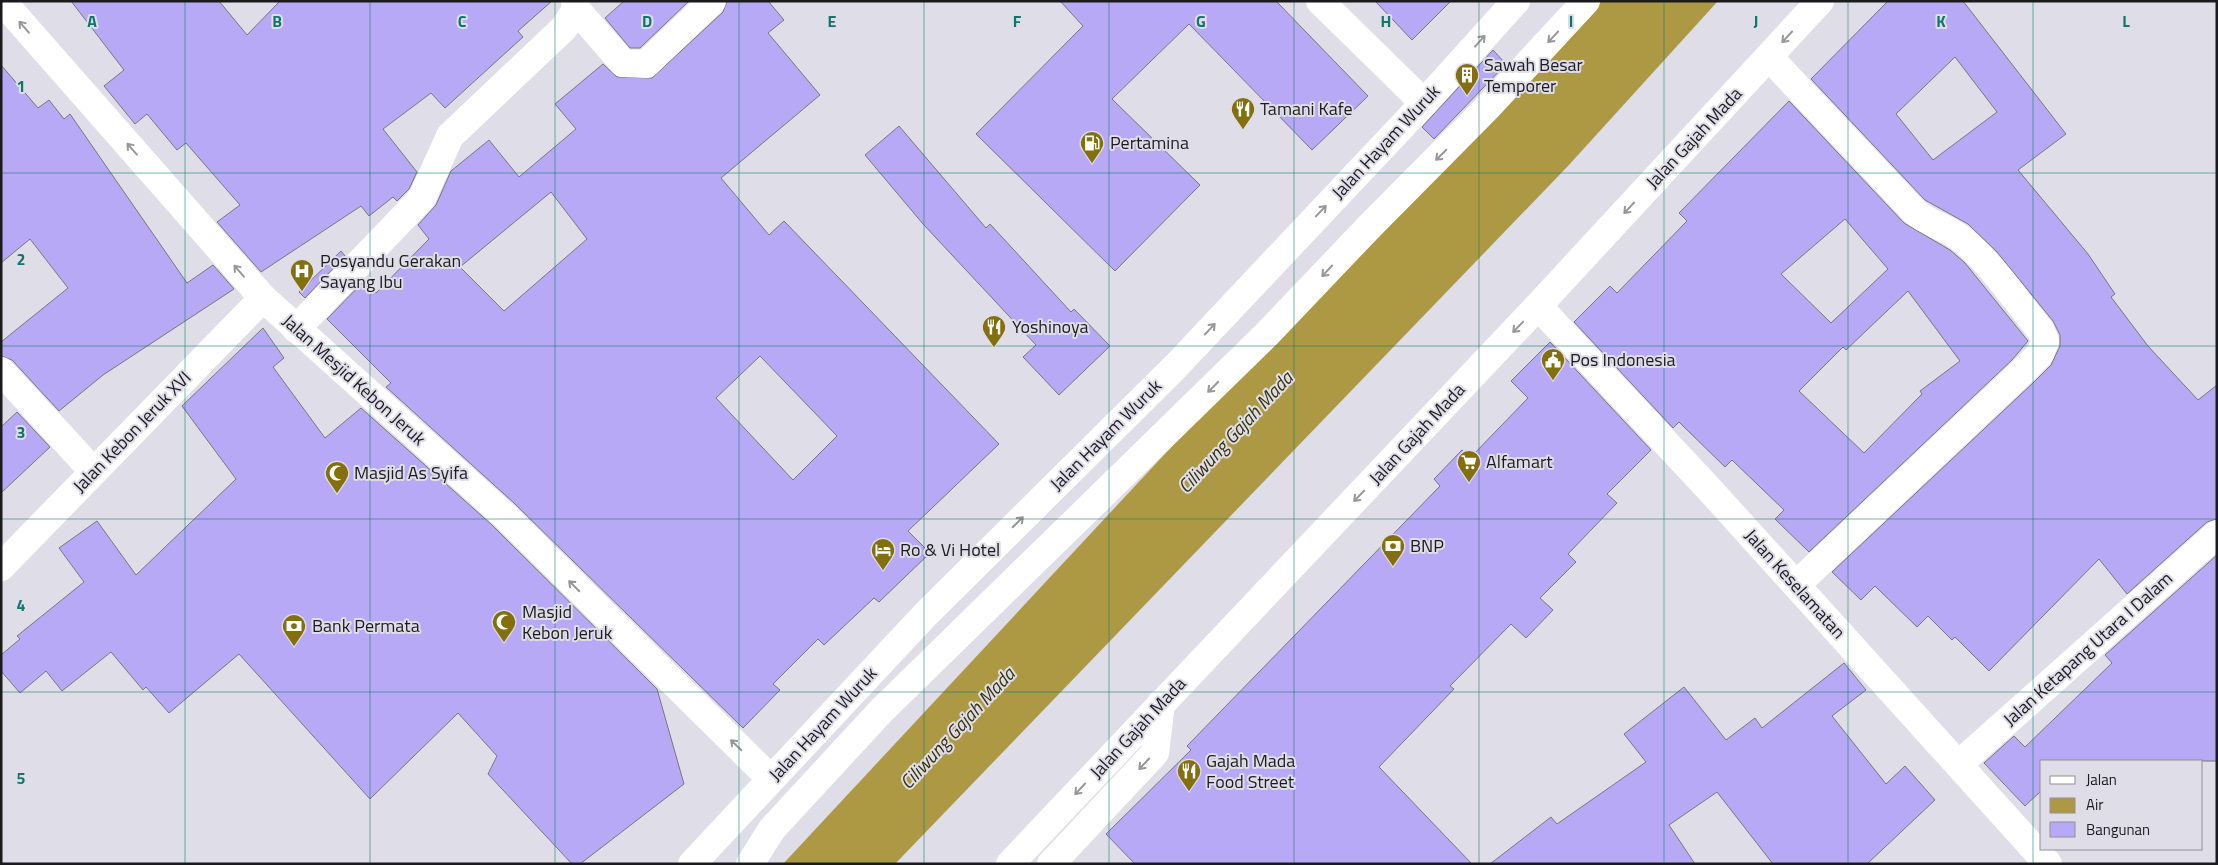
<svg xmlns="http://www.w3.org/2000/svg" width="2218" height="865" viewBox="0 0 2218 865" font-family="'Titillium Web',sans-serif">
	<rect width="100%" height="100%" fill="#dfdee8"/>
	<!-- water -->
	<polygon fill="#ad9944" points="1595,1 1718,1 1568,166 895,864 783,864 1271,340"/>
	<!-- building -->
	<g fill="#b7a9f5" stroke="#78777f" fill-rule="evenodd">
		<polygon points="71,1 219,1 247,35 280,1 552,1 518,31 523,37 445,108 431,93 383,129 417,172 409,189 397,201 393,197 369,216 361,206 261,272 217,222 240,205 186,143 177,150 147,114 135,124 104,86 124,70"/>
		<polygon points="624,1 689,1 640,48 630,48 605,18"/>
		<path d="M727,1h41l16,19 -16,13 52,62 -99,83 48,57 15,-14 215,223 -91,87 22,22 -51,49 -5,-4 -50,47 -6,-6 -45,45 7,6 -37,38 -229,-225 -128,-116 5,-4 -64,-64 38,-39 11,13 53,-54 -11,-14 18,-20 15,-34 38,-31 30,37 57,-48 -21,-25 48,-40 14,13 35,1 71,-66zM551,192l36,47 -83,72 -44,-44zM760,356l77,80 -44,44 -77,-82z"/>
		<polygon points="1060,1 1276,1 1368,96 1312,150 1189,24 1112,99 1200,185 1115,271 976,134 1083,26"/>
		<polygon points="1375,1 1451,1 1412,40"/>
		<path d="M1888,1h75l103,133 -48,36 70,84 27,40 -4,3 37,49 50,54 19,-15v134l-10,3 -80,72 -28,-35 -110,112 -34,-34 -3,3 -24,-24 -11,11 -42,-41 -14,14 -29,-28 202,-190 17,-17 9,-19v-11l-7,-14 -56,-69 -29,-28 -43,-24 -114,-121zM1955,57l42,55 -64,48 -37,-46z"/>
		<polygon points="1493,50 1506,64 1434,139 1422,127"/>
		<polygon points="1,65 38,108 49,100 64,119 70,114 187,283 213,265 234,289 103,375 59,411 12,360 1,356 1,342 68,288 30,239 1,263"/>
		<path d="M1789,101l115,122 46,27 15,13 63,78 -16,19 -203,192 -34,-33 9,-9 -52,-50 -7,7 -46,-45 -6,6 -99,-106 36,-36 7,7 70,-72 -8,-8zM1845,219l43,50 -57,54 -50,-49zM1908,291l52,70 -40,30 2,3 -58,59 -65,-62 44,-44 3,3z"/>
		<polygon points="899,126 986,228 990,224 1071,312 1074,309 1110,346 1059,395 1023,357 1036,345 923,224 865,155"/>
		<polygon points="341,251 345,256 305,298 299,292"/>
		<polygon points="263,328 284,358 273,367 325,438 361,408 492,525 657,689 684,784 580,864 572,864 488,774 497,756 458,713 370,799 239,654 169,713 146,687 143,690 111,652 62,691 46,671 20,693 1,671 1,655 20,639 17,636 84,582 59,548 97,521 136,575 236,479 182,406"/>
		<polygon points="1550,342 1651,450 1607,494 1617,503 1568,554 1576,562 1540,598 1553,610 1526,638 1511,624 1450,686 1454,689 1379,767 1472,864 1135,864 1106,834 1191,750 1187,746 1440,486 1434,479 1462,450 1470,458 1528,398 1511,381"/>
		<polygon points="17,412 50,447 1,493 1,427"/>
		<polygon points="2217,555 2217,761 2042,761 2042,790 2025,806 1984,763 2014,736 2025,747 2112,663 2105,655"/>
		<polygon points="1844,663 1866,690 1832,716 1886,784 1905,766 1935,800 1867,864 1773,864 1717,792 1669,825 1695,864 1490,864 1551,817 1557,824 1646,762 1624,734 1684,687 1726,740 1755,718 1762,728"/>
	</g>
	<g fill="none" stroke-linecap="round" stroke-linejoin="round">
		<!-- minor -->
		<g stroke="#fff" stroke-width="28">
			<polyline points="2,1 263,298 503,514 771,779"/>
			<polyline points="575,1 576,9 623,63 646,64 712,1"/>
			<polyline points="1320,1 1424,103"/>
			<path d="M1769,57l146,155c16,13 35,16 50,30 29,25 52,60 76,89l4,10 -5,13 -17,17 -227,214"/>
			<polyline points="1538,306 1710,490 2048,864"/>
			<polyline points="296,329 422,198 450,136 564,28 576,9"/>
			<polyline points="1,371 93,471"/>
			<polyline points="1,567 263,298"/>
			<polyline points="1959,764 2217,534"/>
		</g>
		<!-- major -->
		<g stroke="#fff" stroke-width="28">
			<polyline points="692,864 925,615 1176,366 1424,103 1516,1"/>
			<polyline points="750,864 772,829 881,711 1267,334 1369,227 1486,109 1586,1"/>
			<polyline points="1010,864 1538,306 1820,1"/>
			<polyline points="1051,864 1155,753 1161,703"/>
		</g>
	</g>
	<!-- one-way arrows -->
	<defs><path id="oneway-shaft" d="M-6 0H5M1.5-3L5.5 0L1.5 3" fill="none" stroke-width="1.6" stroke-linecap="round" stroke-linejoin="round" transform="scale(1.25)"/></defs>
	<g stroke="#98989a">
		<use href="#oneway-shaft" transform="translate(24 27) rotate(-131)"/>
		<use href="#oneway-shaft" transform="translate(1553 37) rotate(133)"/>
		<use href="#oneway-shaft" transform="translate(1787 37) rotate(133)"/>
		<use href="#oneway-shaft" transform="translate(1480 41) rotate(-48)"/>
		<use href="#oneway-shaft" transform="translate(132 149) rotate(-131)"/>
		<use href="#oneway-shaft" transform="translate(1441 155) rotate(135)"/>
		<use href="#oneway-shaft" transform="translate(1629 208) rotate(133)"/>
		<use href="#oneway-shaft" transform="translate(1321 211) rotate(-46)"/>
		<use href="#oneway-shaft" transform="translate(239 271) rotate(-131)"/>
		<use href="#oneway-shaft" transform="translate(1327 271) rotate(133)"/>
		<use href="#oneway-shaft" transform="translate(1518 327) rotate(134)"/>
		<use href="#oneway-shaft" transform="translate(1210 329) rotate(-47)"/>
		<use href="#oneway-shaft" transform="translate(1213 387) rotate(135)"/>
		<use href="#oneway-shaft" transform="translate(1359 496) rotate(134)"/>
		<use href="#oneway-shaft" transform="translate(1018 522) rotate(-45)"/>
		<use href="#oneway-shaft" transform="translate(574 586) rotate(-135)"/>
		<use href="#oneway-shaft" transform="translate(736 745) rotate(-136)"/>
		<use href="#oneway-shaft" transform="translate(1144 764) rotate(133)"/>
		<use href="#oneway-shaft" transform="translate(1080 789) rotate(133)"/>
	</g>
	<!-- grid -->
	<path fill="none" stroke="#0f766e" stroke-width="1" stroke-opacity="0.55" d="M185,1v863M370,1v863M555,1v863M739,1v863M924,1v863M1109,1v863M1294,1v863M1479,1v863M1664,1v863M1848,1v863M2033,1v863M1,173h2216M1,346h2216M1,519h2216M1,692h2216"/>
	<!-- icons -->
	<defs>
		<g id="building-pin" transform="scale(1.25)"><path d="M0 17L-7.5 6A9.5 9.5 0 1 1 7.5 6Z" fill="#836f0e" stroke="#dfdee8"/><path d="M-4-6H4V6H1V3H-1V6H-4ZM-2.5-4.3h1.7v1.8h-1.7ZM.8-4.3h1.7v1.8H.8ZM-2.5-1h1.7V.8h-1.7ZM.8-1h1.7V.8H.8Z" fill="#fff"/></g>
		<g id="restaurant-pin" transform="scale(1.25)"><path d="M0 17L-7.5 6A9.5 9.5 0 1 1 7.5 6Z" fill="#836f0e" stroke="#dfdee8"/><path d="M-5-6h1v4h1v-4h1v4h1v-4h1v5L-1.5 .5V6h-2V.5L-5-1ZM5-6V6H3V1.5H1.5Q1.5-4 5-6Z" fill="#fff"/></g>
		<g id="fuel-pin" transform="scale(1.25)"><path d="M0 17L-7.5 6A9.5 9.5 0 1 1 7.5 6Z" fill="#836f0e" stroke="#dfdee8"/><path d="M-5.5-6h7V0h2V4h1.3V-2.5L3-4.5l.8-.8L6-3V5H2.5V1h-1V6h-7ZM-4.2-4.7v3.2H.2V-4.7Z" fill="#fff"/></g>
		<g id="hospital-pin" transform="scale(1.25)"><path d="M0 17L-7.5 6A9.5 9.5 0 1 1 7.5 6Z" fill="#836f0e" stroke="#dfdee8"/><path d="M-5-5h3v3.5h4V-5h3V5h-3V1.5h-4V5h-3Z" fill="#fff"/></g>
		<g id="civic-pin" transform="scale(1.25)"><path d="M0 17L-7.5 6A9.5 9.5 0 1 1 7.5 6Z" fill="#836f0e" stroke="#dfdee8"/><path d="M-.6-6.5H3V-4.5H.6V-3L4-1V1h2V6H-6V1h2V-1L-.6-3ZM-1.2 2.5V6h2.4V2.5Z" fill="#fff"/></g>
		<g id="supermarket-pin" transform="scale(1.25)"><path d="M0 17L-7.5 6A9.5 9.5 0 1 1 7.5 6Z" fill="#836f0e" stroke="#dfdee8"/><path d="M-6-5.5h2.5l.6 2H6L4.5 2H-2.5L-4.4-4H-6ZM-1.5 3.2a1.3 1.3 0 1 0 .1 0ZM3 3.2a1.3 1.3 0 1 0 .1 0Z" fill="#fff"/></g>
		<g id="mosque-pin" transform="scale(1.25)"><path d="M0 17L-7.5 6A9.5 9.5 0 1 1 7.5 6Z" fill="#836f0e" stroke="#dfdee8"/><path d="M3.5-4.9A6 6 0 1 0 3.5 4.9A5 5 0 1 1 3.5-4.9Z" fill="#fff"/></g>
		<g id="bank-pin" transform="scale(1.25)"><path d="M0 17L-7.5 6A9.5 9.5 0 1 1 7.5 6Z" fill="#836f0e" stroke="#dfdee8"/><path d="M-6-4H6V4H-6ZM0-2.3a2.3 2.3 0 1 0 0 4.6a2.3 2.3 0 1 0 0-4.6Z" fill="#fff"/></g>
		<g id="hotel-pin" transform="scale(1.25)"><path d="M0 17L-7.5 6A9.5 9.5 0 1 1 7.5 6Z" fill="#836f0e" stroke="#dfdee8"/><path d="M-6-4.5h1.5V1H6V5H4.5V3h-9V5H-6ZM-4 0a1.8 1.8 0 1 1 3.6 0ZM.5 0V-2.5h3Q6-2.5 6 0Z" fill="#fff"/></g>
	</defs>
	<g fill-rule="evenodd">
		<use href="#building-pin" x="1467" y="75"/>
		<use href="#restaurant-pin" x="1243" y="109"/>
		<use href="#fuel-pin" x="1092" y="143"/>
		<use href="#hospital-pin" x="302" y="271"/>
		<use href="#restaurant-pin" x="994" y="327"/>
		<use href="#civic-pin" x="1553" y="360"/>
		<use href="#supermarket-pin" x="1469" y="462"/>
		<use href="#mosque-pin" x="337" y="473"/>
		<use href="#bank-pin" x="1393" y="546"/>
		<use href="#hotel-pin" x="883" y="550"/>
		<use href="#mosque-pin" x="504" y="622"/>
		<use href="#bank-pin" x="294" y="626"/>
		<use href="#restaurant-pin" x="1189" y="771"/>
	</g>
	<g text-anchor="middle" stroke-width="4" stroke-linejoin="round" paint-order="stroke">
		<!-- poi labels -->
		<g font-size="18" fill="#1b1b1e" stroke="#dfdee8" text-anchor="start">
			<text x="1484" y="71">Sawah Besar<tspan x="1484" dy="21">Temporer</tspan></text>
			<text x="1260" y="115">Tamani Kafe</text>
			<text x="1110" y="149">Pertamina</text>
			<text x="320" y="267">Posyandu Gerakan<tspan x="320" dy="21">Sayang Ibu</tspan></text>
			<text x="1012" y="333">Yoshinoya</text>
			<text x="1570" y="366">Pos Indonesia</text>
			<text x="1486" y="468">Alfamart</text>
			<text x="354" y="479">Masjid As Syifa</text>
			<text x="1410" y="552">BNP</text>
			<text x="900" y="556">Ro &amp; Vi Hotel</text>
			<text x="522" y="618">Masjid<tspan x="522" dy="21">Kebon Jeruk</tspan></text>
			<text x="312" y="632">Bank Permata</text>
			<text x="1206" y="767">Gajah Mada<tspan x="1206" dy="21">Food Street</tspan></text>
		</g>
		<!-- street labels -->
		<g font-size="18" fill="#1b1b1e" stroke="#dfdee8">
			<text transform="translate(1694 138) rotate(-47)" y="6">Jalan Gajah Mada</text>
			<text transform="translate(1386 142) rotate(-47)" y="6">Jalan Hayam Wuruk</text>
			<text transform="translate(354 380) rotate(42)" y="6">Jalan Mesjid Kebon Jeruk</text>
			<text transform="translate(132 432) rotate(-46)" y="6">Jalan Kebon Jeruk XVI</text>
			<text transform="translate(1417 434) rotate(-47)" y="6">Jalan Gajah Mada</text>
			<text transform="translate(1106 435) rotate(-45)" y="6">Jalan Hayam Wuruk</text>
			<text transform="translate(1795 584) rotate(48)" y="6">Jalan Keselamatan</text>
			<text transform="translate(2088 649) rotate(-42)" y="6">Jalan Ketapang Utara I Dalam</text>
			<text transform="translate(823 724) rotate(-47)" y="6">Jalan Hayam Wuruk</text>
			<text transform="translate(1138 728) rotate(-47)" y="6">Jalan Gajah Mada</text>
		</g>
		<!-- water labels -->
		<g font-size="19" font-style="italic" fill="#383009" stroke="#dfdee8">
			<text transform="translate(1235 432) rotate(-47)" y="7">Ciliwung Gajah Mada</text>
			<text transform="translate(957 728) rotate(-47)" y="7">Ciliwung Gajah Mada</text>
		</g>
	</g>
	<g font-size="16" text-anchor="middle" font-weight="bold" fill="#0f766e" stroke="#dfdee8" stroke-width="4" stroke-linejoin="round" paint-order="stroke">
		<text x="92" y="27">A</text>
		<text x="277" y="27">B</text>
		<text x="462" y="27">C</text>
		<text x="647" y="27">D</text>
		<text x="832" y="27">E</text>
		<text x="1017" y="27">F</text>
		<text x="1201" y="27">G</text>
		<text x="1386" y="27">H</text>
		<text x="1571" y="27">I</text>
		<text x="1756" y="27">J</text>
		<text x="1941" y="27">K</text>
		<text x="2126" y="27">L</text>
		<text x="21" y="92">1</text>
		<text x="21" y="265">2</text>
		<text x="21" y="438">3</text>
		<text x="21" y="611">4</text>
		<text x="21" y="784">5</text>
	</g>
	<!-- border -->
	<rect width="2218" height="865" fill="none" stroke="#1b1b1e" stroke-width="5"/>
	<!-- legend -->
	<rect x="2040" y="760" width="162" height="90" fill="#dfdee8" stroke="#919097"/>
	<rect x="2050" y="776" width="25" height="8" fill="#ffffff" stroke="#919097"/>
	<text x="2086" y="785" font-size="15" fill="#1b1b1e">Jalan</text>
	<rect x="2050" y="798" width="25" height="15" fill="#ad9944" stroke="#919097"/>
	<text x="2086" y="810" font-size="15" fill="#1b1b1e">Air</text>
	<rect x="2050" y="822" width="25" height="15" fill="#b7a9f5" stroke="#919097"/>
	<text x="2086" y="835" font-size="15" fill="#1b1b1e">Bangunan</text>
</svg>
